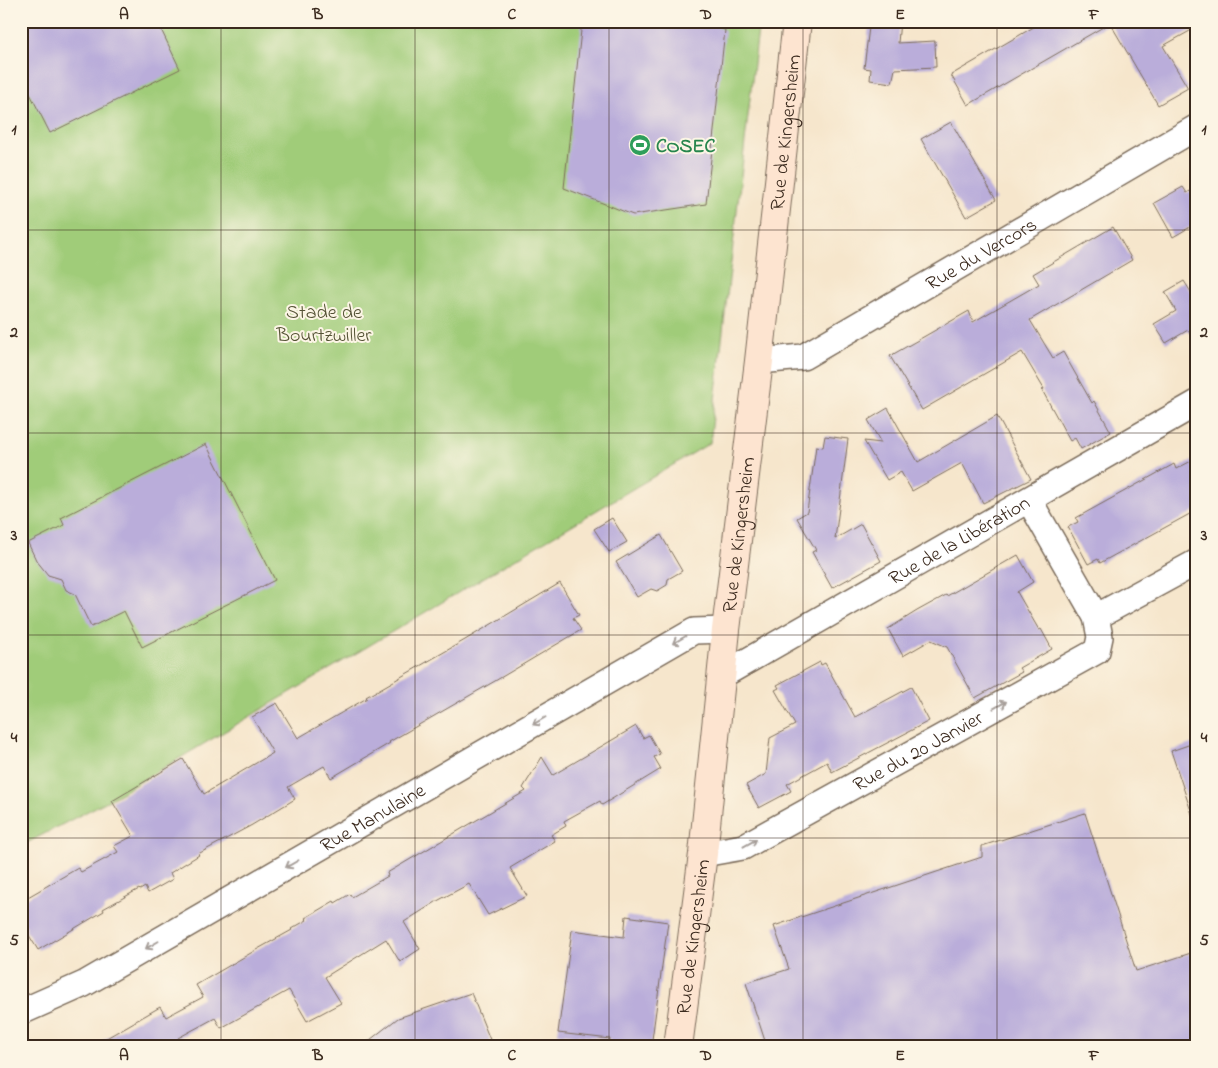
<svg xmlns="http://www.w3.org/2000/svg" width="1218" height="1068" viewBox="0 0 1218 1068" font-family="'Indie Flower',sans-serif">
	<rect width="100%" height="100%" fill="#fcf5e5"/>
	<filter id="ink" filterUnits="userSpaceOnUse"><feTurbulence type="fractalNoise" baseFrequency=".02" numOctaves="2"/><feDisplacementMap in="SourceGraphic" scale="10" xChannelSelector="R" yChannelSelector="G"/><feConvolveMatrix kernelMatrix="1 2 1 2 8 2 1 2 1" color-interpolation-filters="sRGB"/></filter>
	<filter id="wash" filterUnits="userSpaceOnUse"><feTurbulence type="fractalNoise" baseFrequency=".0096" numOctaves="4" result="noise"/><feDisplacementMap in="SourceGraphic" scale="20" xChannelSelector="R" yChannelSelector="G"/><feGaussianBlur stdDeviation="1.12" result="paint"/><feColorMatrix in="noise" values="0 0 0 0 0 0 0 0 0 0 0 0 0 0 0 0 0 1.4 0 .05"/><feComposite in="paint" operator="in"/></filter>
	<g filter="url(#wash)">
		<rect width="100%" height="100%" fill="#f6e6cc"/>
		<!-- green -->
		<polygon fill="#a0cc79" stroke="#6e7b4c" points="131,21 759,21 710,443 111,799 21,846 21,72"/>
		<g id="blocks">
			<!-- building -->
			<g fill="#baadda">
				<polygon points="21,21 157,21 180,69 50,133 21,76"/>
				<polygon points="582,21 704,21 725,30 706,204 633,215 564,188"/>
				<polygon points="877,21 900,21 898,43 935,41 936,67 895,69 892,83 870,80 871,69 864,68 869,27 877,28"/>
				<polygon points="1044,21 1197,21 1197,27 1163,46 1188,88 1158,105 1110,23 968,105 951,75"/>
				<polygon points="951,122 996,200 966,217 921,139"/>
				<polygon points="1183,187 1187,193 1197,187 1197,223 1173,237 1154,203"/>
				<polygon points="1113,227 1132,260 1030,320 1053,358 1063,352 1092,403 1094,401 1111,432 1081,449 1075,438 1070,441 1042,390 1044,389 1022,352 922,410 890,356 969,311 973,322 1039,284 1033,274"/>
				<polygon points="1184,281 1196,300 1197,299 1197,346 1188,330 1166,343 1154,324 1176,311 1165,292"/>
				<polygon points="888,408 918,462 997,416 1031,479 983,503 962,463 912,491 901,472 887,480 864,441 881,443 868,420"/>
				<polygon points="825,436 848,439 835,539 861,524 881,561 832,588 812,552 816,550 797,518 807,512 816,446 823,447"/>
				<polygon points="206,444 275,580 142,647 124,611 91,627 75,594 66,590 61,579 48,575 36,560 28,543 64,525 61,518"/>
				<polygon points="1197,458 1197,510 1100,563 1098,559 1088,564 1068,527 1078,522 1076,518 1174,464 1176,469"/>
				<polygon points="612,518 627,542 609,552 594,529"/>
				<polygon points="661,535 682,571 668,579 667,585 657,591 651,589 637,597 616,562"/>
				<polygon points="1018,555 1033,582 1017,592 1039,630 1041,629 1052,649 1019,668 1022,672 975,698 947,647 931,640 903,656 888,629 917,611 946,595 947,596"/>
				<polygon points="560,583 579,615 573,618 581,630 495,681 389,742 390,743 331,778 324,766 288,787 295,799 252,825 198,854 199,855 170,873 173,879 148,893 145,887 140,890 139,889 103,909 104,911 38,950 25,929 27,928 21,918 21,901 78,868 81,872 118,852 114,846 133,836 112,801 183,759 204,794 273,753 252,717 277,703 298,738 367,698 366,697 465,640"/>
				<polygon points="820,662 821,665 825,663 855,717 911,687 929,721 832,772 827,762 787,784 791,791 759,808 746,785 766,774 770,738 795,725 775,690 779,688 777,685"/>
				<polygon points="636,726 643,738 649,735 660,754 654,757 661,769 602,805 600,801 564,821 566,826 551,835 555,841 510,868 527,896 488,915 469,884 439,900 404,922 420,949 400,962 386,939 325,977 341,1003 307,1021 289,990 221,1028 215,1018 178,1038 183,1047 91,1047 160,1007 166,1017 203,997 196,985 256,950 292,930 291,929 307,920 305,918 334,901 335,903 350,894 352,897 388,876 387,873 526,791 523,788 542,757 553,775"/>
				<polygon points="1197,742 1197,816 1193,817 1171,751"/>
				<polygon points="1085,813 1136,971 1197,951 1197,1047 767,1047 746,983 789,969 774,926 982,857 982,846"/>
				<polygon points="626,916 668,922 651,1047 609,1047 610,1039 558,1033 572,930 624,937"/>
				<polygon points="471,993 493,1047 361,1047 398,1018"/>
			</g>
		</g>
	</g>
	<g filter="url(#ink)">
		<use href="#blocks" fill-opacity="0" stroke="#7c6c5b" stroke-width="1"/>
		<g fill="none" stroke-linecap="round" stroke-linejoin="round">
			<!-- street casing -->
			<g stroke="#7c6c5b" stroke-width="28">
				<g id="street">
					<path id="s1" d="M759,361l44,-4 394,-230"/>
					<polyline points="1029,500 1096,617"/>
					<path id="s2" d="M721,676l476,-273"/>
					<path id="s3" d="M703,854l40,-7 354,-196 3,-14 -4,-20 101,-55"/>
					<path id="s4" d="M21,1012l63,-28 610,-353 32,-1"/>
				</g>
			</g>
			<!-- secondary casing -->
			<g stroke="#7c6c5b" stroke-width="30">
				<g id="secondary">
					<path id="s5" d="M678,1047l25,-193 23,-224 33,-269 38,-340"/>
				</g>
			</g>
			<!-- street -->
			<use href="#street" stroke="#fff" stroke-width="25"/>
			<!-- secondary -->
			<use href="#secondary" stroke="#fde4d0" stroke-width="28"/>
		</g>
		<!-- one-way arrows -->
		<defs><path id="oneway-shaft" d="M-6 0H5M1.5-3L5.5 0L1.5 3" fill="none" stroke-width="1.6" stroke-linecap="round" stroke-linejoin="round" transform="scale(1.25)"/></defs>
		<g stroke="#a79f9a">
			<use href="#oneway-shaft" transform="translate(679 640) rotate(150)"/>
			<use href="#oneway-shaft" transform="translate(1000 705) rotate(-29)"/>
			<use href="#oneway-shaft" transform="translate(539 721) rotate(150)"/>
			<use href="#oneway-shaft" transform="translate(750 843) rotate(-29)"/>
			<use href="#oneway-shaft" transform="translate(292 864) rotate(150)"/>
			<use href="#oneway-shaft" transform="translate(152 945) rotate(150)"/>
		</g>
	</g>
	<!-- grid -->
	<path fill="none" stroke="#3b2a1e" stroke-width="1" stroke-opacity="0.55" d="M221,21v1026M415,21v1026M609,21v1026M803,21v1026M997,21v1026M21,230h1176M21,433h1176M21,635h1176M21,838h1176"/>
	<!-- icons -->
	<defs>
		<g id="stadium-disc" transform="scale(1.125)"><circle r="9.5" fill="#2e9e5b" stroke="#fcf5e5"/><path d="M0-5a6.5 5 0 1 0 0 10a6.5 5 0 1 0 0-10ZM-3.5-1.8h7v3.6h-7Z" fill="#fff"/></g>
	</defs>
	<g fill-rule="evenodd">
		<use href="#stadium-disc" x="640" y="145"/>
	</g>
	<g text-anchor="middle" stroke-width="4" stroke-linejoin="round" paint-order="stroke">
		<!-- street labels -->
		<g font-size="20" fill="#3b2a1e" stroke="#fcf5e5">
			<text dy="7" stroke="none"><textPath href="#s5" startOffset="921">Rue de Kingersheim</textPath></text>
			<text dy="7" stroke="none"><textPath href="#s1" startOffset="250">Rue du Vercors</textPath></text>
			<text dy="7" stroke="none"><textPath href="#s5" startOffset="516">Rue de Kingersheim</textPath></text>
			<text dy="7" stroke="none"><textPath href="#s2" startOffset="274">Rue de la Libération</textPath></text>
			<text dy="7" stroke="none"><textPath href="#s3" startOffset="240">Rue du 20 Janvier</textPath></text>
			<text dy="7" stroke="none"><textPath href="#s4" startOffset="402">Rue Manulaine</textPath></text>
			<text dy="7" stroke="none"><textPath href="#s5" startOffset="111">Rue de Kingersheim</textPath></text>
		</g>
		<!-- leisure labels -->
		<g font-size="20" font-weight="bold" fill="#27864d" stroke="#fcf5e5" text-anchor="start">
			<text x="656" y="152">COSEC</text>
		</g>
		<!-- park labels -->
		<g font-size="20" fill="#545235" stroke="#fcf5e5">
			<text x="324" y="318">Stade de<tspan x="324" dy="23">Bourtzwiller</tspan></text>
		</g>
	</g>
	<!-- margin -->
	<rect width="1218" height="1068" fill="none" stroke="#fcf5e5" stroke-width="55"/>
	<rect x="28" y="28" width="1162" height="1012" fill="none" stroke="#3b2a1e" stroke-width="2"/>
	<g font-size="16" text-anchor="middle" font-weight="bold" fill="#3b2a1e">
		<text x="124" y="19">A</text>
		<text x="318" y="19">B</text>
		<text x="512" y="19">C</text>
		<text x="706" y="19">D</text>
		<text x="900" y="19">E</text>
		<text x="1094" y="19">F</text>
		<text x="14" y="134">1</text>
		<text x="1204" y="134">1</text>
		<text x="14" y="337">2</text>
		<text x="1204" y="337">2</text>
		<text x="14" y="540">3</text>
		<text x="1204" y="540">3</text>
		<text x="14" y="742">4</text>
		<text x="1204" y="742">4</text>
		<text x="14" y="945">5</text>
		<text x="1204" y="945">5</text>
		<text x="124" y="1060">A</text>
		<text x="318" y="1060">B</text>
		<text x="512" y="1060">C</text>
		<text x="706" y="1060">D</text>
		<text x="900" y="1060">E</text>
		<text x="1094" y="1060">F</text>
	</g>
</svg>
